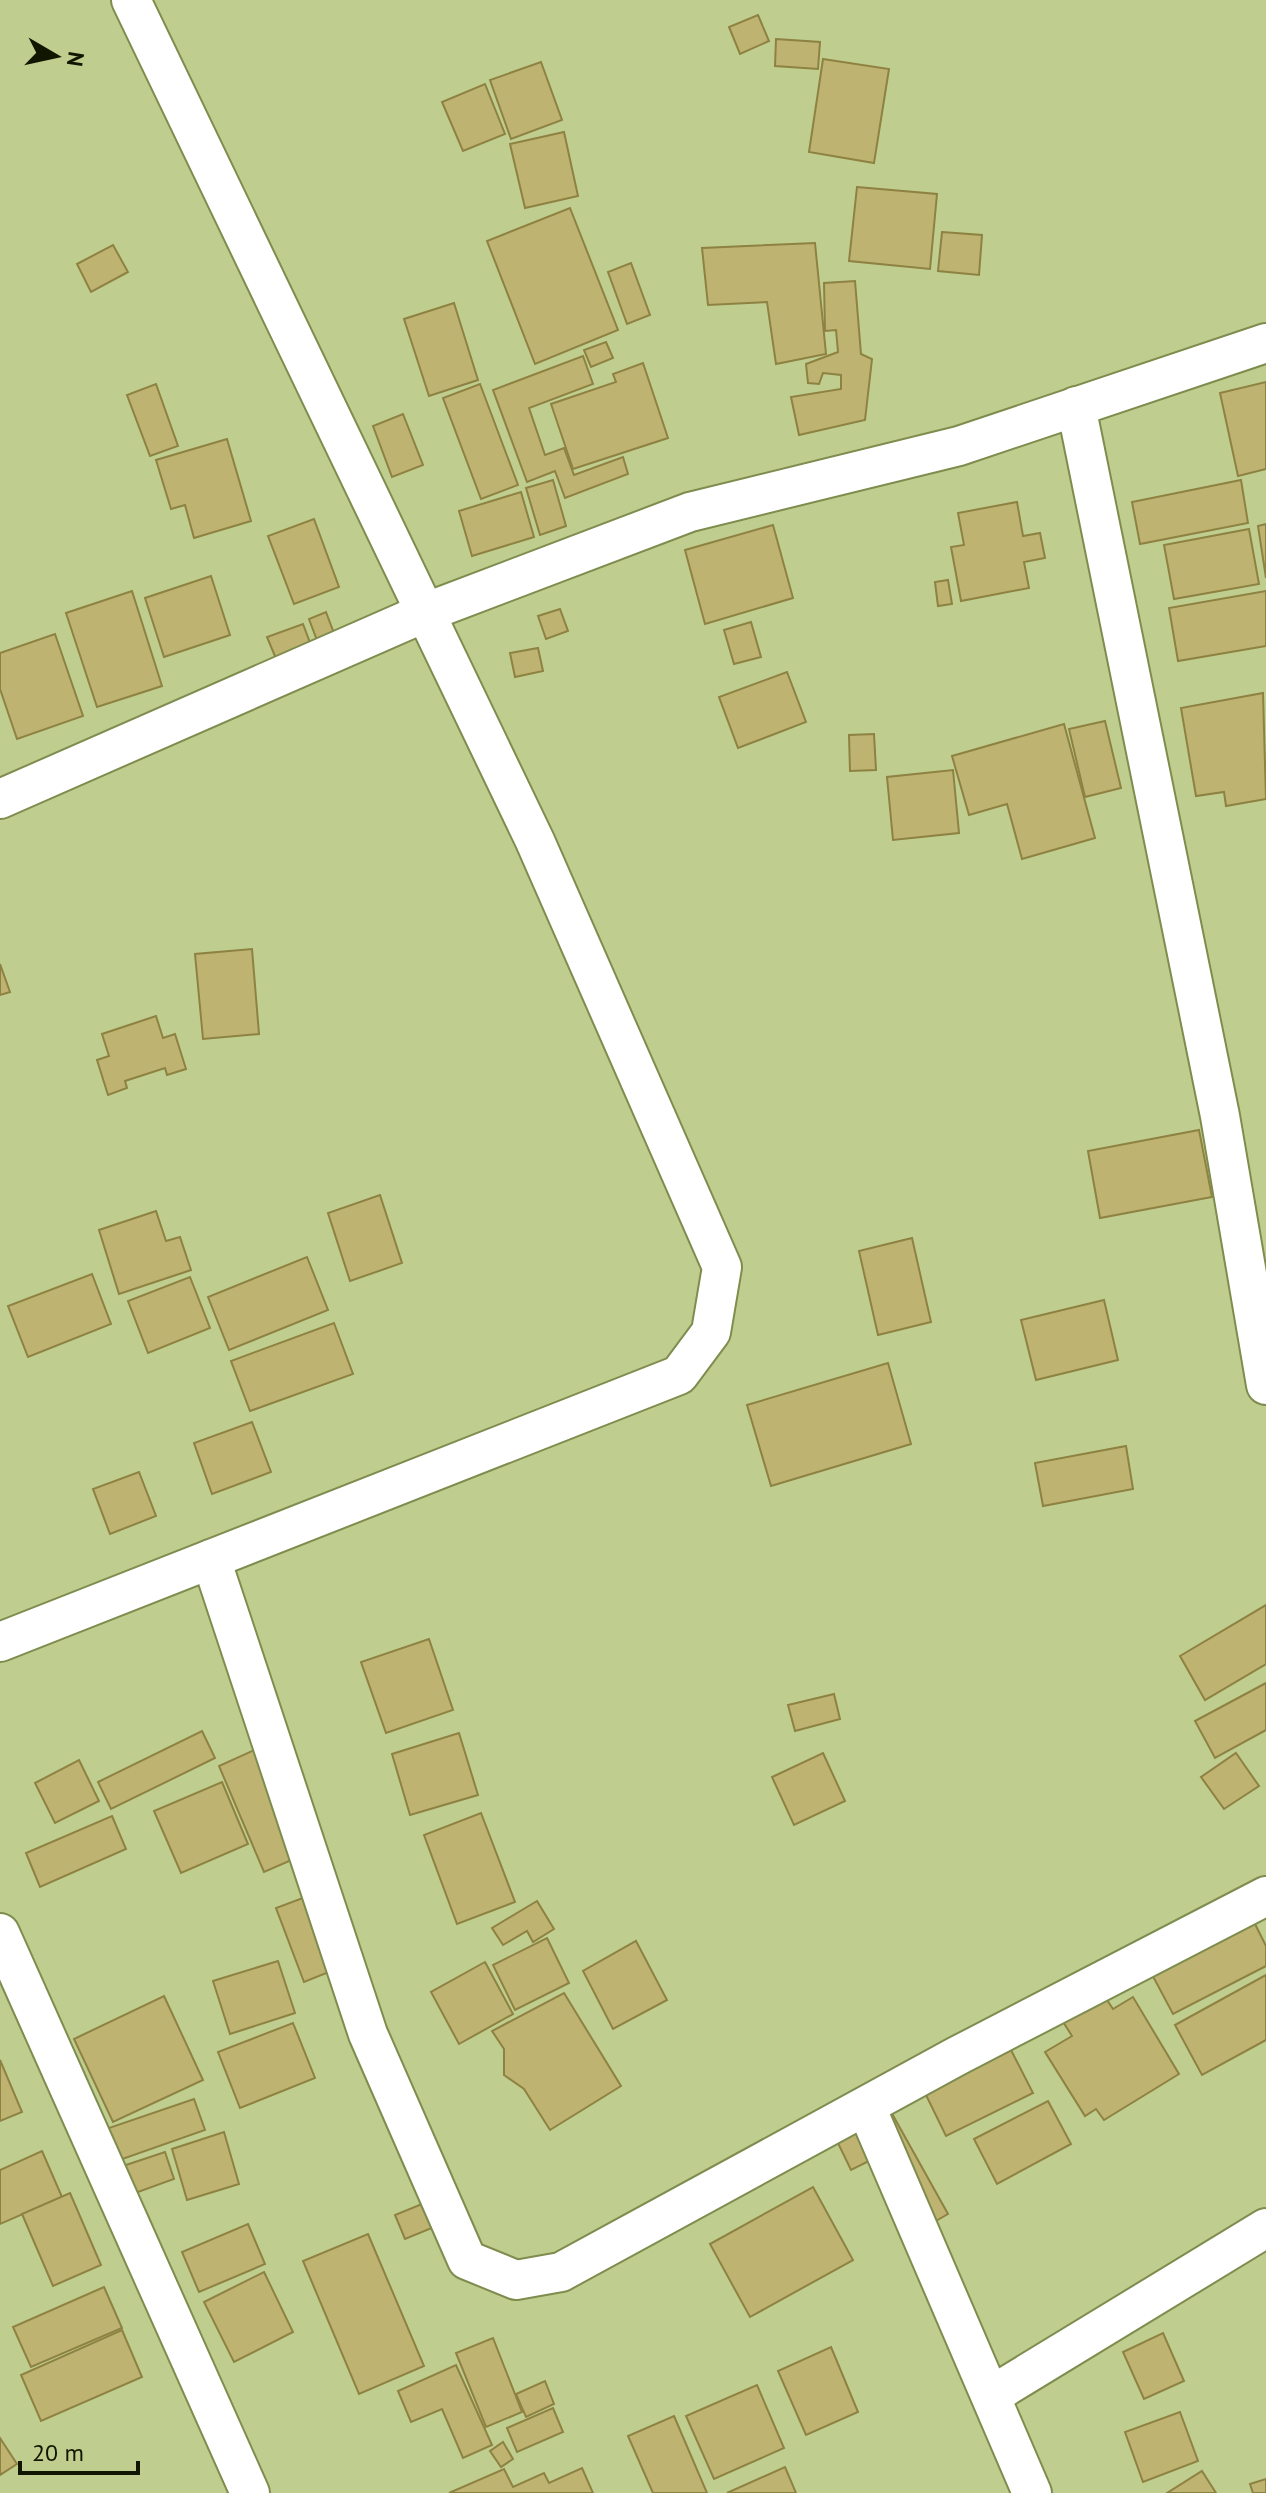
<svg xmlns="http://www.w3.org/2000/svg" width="1266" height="2493" viewBox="0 0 1266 2493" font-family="'PT Sans',sans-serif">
	<rect width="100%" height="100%" fill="#bfce8e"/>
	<!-- building -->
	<g fill="#bfb372" stroke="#8e8242" stroke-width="2">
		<polygon points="758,15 769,41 740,54 729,27"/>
		<polygon points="776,39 820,42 818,69 775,66"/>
		<polygon points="823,59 889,69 874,163 809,152"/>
		<polygon points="541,62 562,120 511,139 490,80"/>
		<polygon points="485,84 505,134 463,151 442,102"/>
		<polygon points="564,132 578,196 525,208 510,144"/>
		<polygon points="857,187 937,194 930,269 849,261"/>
		<polygon points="570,208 618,330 535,364 487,241"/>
		<polygon points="942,232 982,235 979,275 938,271"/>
		<polygon points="815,243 826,354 776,364 767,302 708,305 702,248"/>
		<polygon points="113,245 128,272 91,292 77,264"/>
		<polygon points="631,263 650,315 627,324 608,272"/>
		<polygon points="855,281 861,354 872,359 865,420 799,435 791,397 841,389 841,375 823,373 819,384 808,383 806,364 838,352 836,330 825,331 824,283"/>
		<polygon points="454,303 478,380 429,396 404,319"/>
		<polygon points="606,342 613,358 591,367 584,350"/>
		<polygon points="583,356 593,384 529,408 545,455 564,448 574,475 623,457 628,474 565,498 555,471 527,482 493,390"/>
		<polygon points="643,363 668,438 573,469 551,404 616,382 613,374"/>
		<polygon points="1266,382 1266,469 1238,476 1220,393"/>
		<polygon points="156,384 178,446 150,456 127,395"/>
		<polygon points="480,384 518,485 481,499 443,398"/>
		<polygon points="403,414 423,465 392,477 373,426"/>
		<polygon points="227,439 251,521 194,538 185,505 171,509 156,460"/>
		<polygon points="553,480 566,526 540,535 526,488"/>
		<polygon points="1241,480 1248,523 1140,544 1132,502"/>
		<polygon points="521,492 534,537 472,556 459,511"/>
		<polygon points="1017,502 1023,536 1040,533 1045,558 1024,562 1029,588 961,601 951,547 964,545 958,513"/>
		<polygon points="314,519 339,587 294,604 268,536"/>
		<polygon points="1266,524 1266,578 1258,526"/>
		<polygon points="773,525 793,598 705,624 685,550"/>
		<polygon points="1249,529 1259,584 1174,599 1164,545"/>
		<polygon points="211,576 230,635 164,657 145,598"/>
		<polygon points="948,580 952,604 938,606 935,582"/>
		<polygon points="132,591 162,686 97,707 66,613"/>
		<polygon points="1266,591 1266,646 1178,661 1169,608"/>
		<polygon points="560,609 568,631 546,639 538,616"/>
		<polygon points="326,612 335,636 318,643 309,619"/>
		<polygon points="751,622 761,657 734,664 724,630"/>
		<polygon points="303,624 312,648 277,661 267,637"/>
		<polygon points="55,634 83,716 17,739 0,689 0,653"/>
		<polygon points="538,648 543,671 515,677 510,653"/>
		<polygon points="787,672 806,722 738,748 719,697"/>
		<polygon points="1263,693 1266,799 1226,806 1224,792 1196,796 1181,708"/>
		<polygon points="1105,721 1121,788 1085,797 1069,729"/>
		<polygon points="1064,724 1095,838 1022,859 1007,804 969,815 952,756"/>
		<polygon points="874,734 876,770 850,771 849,735"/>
		<polygon points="953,770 959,833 893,840 887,777"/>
		<polygon points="252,949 259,1034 203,1039 195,954"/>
		<polygon points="0,964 10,992 0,995"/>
		<polygon points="156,1016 163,1038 175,1034 186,1069 167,1075 165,1068 125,1081 127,1088 108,1095 97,1060 109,1056 102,1034"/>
		<polygon points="1199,1130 1212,1197 1100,1218 1088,1151"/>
		<polygon points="380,1195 402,1263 350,1281 328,1213"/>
		<polygon points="156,1211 166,1241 180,1237 191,1270 119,1294 99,1230"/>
		<polygon points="912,1238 931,1322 878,1335 859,1251"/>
		<polygon points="307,1257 328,1310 229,1350 208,1297"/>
		<polygon points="92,1274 111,1324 28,1357 8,1306"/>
		<polygon points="190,1277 210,1328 148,1353 128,1301"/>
		<polygon points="1104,1300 1118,1360 1036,1380 1021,1320"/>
		<polygon points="334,1323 353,1374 250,1411 231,1361"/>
		<polygon points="888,1363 911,1444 771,1486 747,1405"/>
		<polygon points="252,1422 271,1472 212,1494 194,1443"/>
		<polygon points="1126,1446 1133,1489 1043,1506 1035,1463"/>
		<polygon points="139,1472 156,1516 110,1534 93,1489"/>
		<polygon points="1266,1605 1266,1664 1205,1700 1180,1656"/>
		<polygon points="429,1639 453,1710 386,1733 361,1662"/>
		<polygon points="1266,1683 1266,1730 1215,1758 1195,1721"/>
		<polygon points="834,1694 840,1719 795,1731 788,1705"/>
		<polygon points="202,1731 215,1758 111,1809 98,1782"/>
		<polygon points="459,1733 478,1795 410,1815 392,1754"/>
		<polygon points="272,1742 317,1849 264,1872 219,1766"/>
		<polygon points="823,1753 845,1801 794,1825 772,1777"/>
		<polygon points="1236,1753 1259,1786 1224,1809 1201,1777"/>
		<polygon points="79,1760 99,1801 55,1823 35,1783"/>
		<polygon points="222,1782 248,1844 181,1873 154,1811"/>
		<polygon points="481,1813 515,1902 457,1924 424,1835"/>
		<polygon points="112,1816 126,1849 40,1887 26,1853"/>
		<polygon points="316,1893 344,1966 304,1982 276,1908"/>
		<polygon points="537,1901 554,1929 533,1942 527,1931 503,1945 492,1928"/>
		<polygon points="1250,1914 1266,1946 1266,1966 1173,2014 1148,1967"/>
		<polygon points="547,1938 569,1983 515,2010 493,1965"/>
		<polygon points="636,1941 667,2000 613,2029 583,1971"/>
		<polygon points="278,1961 295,2013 230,2034 213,1981"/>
		<polygon points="485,1962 513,2014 459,2044 431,1992"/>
		<polygon points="1266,1975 1266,2040 1202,2075 1175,2025"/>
		<polygon points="1101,1991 1113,2009 1133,1997 1179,2074 1104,2120 1096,2109 1085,2116 1045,2052 1072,2036 1060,2017"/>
		<polygon points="564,1993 621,2086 550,2130 524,2089 504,2075 504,2049 492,2031"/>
		<polygon points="164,1996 203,2080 113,2122 74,2039"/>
		<polygon points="293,2023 315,2078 240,2108 218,2052"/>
		<polygon points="1011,2050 1033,2093 946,2136 925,2093"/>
		<polygon points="0,2060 22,2112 0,2121"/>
		<polygon points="194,2099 205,2130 111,2163 100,2131"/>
		<polygon points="1048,2101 1071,2144 997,2184 974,2139"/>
		<polygon points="890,2110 948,2214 922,2229 864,2125"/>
		<polygon points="861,2124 877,2157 851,2170 835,2137"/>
		<polygon points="224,2132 239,2184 187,2200 172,2149"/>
		<polygon points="42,2151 62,2197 0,2224 0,2170"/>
		<polygon points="165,2152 174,2179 127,2196 117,2168"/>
		<polygon points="813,2187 853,2260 750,2317 710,2244"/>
		<polygon points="456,2190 466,2214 405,2239 395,2215"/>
		<polygon points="70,2193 101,2265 53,2286 22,2214"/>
		<polygon points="248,2224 265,2264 199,2292 182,2252"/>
		<polygon points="368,2234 424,2366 359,2394 303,2261"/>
		<polygon points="264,2272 293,2332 234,2362 204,2302"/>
		<polygon points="104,2287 122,2328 31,2367 13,2327"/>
		<polygon points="122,2330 142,2377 41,2421 21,2375"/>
		<polygon points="1163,2333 1184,2381 1144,2399 1123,2352"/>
		<polygon points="493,2338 522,2412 486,2427 456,2353"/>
		<polygon points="831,2347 858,2412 806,2435 778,2371"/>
		<polygon points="456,2365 492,2445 463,2458 442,2409 411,2422 398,2391"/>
		<polygon points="545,2381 554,2404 526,2417 516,2394"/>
		<polygon points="757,2385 784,2448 714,2479 686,2416"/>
		<polygon points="553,2408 563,2432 517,2452 507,2428"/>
		<polygon points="1180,2412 1198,2461 1143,2482 1125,2432"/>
		<polygon points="674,2416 707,2493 653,2493 628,2436"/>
		<polygon points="0,2438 17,2464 0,2475"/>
		<polygon points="503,2442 513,2459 501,2467 490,2451"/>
		<polygon points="785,2467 796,2493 727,2493"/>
		<polygon points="582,2468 593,2493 449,2493 504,2469 513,2487 544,2473 549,2483"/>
		<polygon points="1202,2471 1216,2493 1167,2493"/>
		<polygon points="1266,2479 1266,2493 1253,2493 1250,2484"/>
	</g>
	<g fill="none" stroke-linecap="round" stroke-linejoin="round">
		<!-- minor casing -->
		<g stroke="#7e8c4e" stroke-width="42">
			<g id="minor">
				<polyline points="1076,406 1220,1116 1266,1385"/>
				<polyline points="0,799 424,613 690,512 959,446 1266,343"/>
				<polyline points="211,1559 368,2034 467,2260 516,2280 561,2272 957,2056 1266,1896"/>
				<polyline points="0,1642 679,1375 711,1332 722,1267 535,841 131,0"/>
				<polyline points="0,1933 250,2493"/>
				<polyline points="866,2107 1032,2493"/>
				<polyline points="992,2395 1266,2228"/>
			</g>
		</g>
		<!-- minor -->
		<use href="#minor" stroke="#fff" stroke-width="38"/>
	</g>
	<!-- north arrow -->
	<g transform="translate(56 56) rotate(99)" stroke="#bfce8e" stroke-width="6" paint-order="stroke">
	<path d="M0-6L14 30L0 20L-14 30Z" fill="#111600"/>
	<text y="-12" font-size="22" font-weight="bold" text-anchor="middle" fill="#111600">N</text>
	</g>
	<!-- scale -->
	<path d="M20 2461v12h118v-12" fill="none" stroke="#111600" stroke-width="4"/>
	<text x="32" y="2461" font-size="24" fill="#111600" stroke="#bfce8e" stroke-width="6" paint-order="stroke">20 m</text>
</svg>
